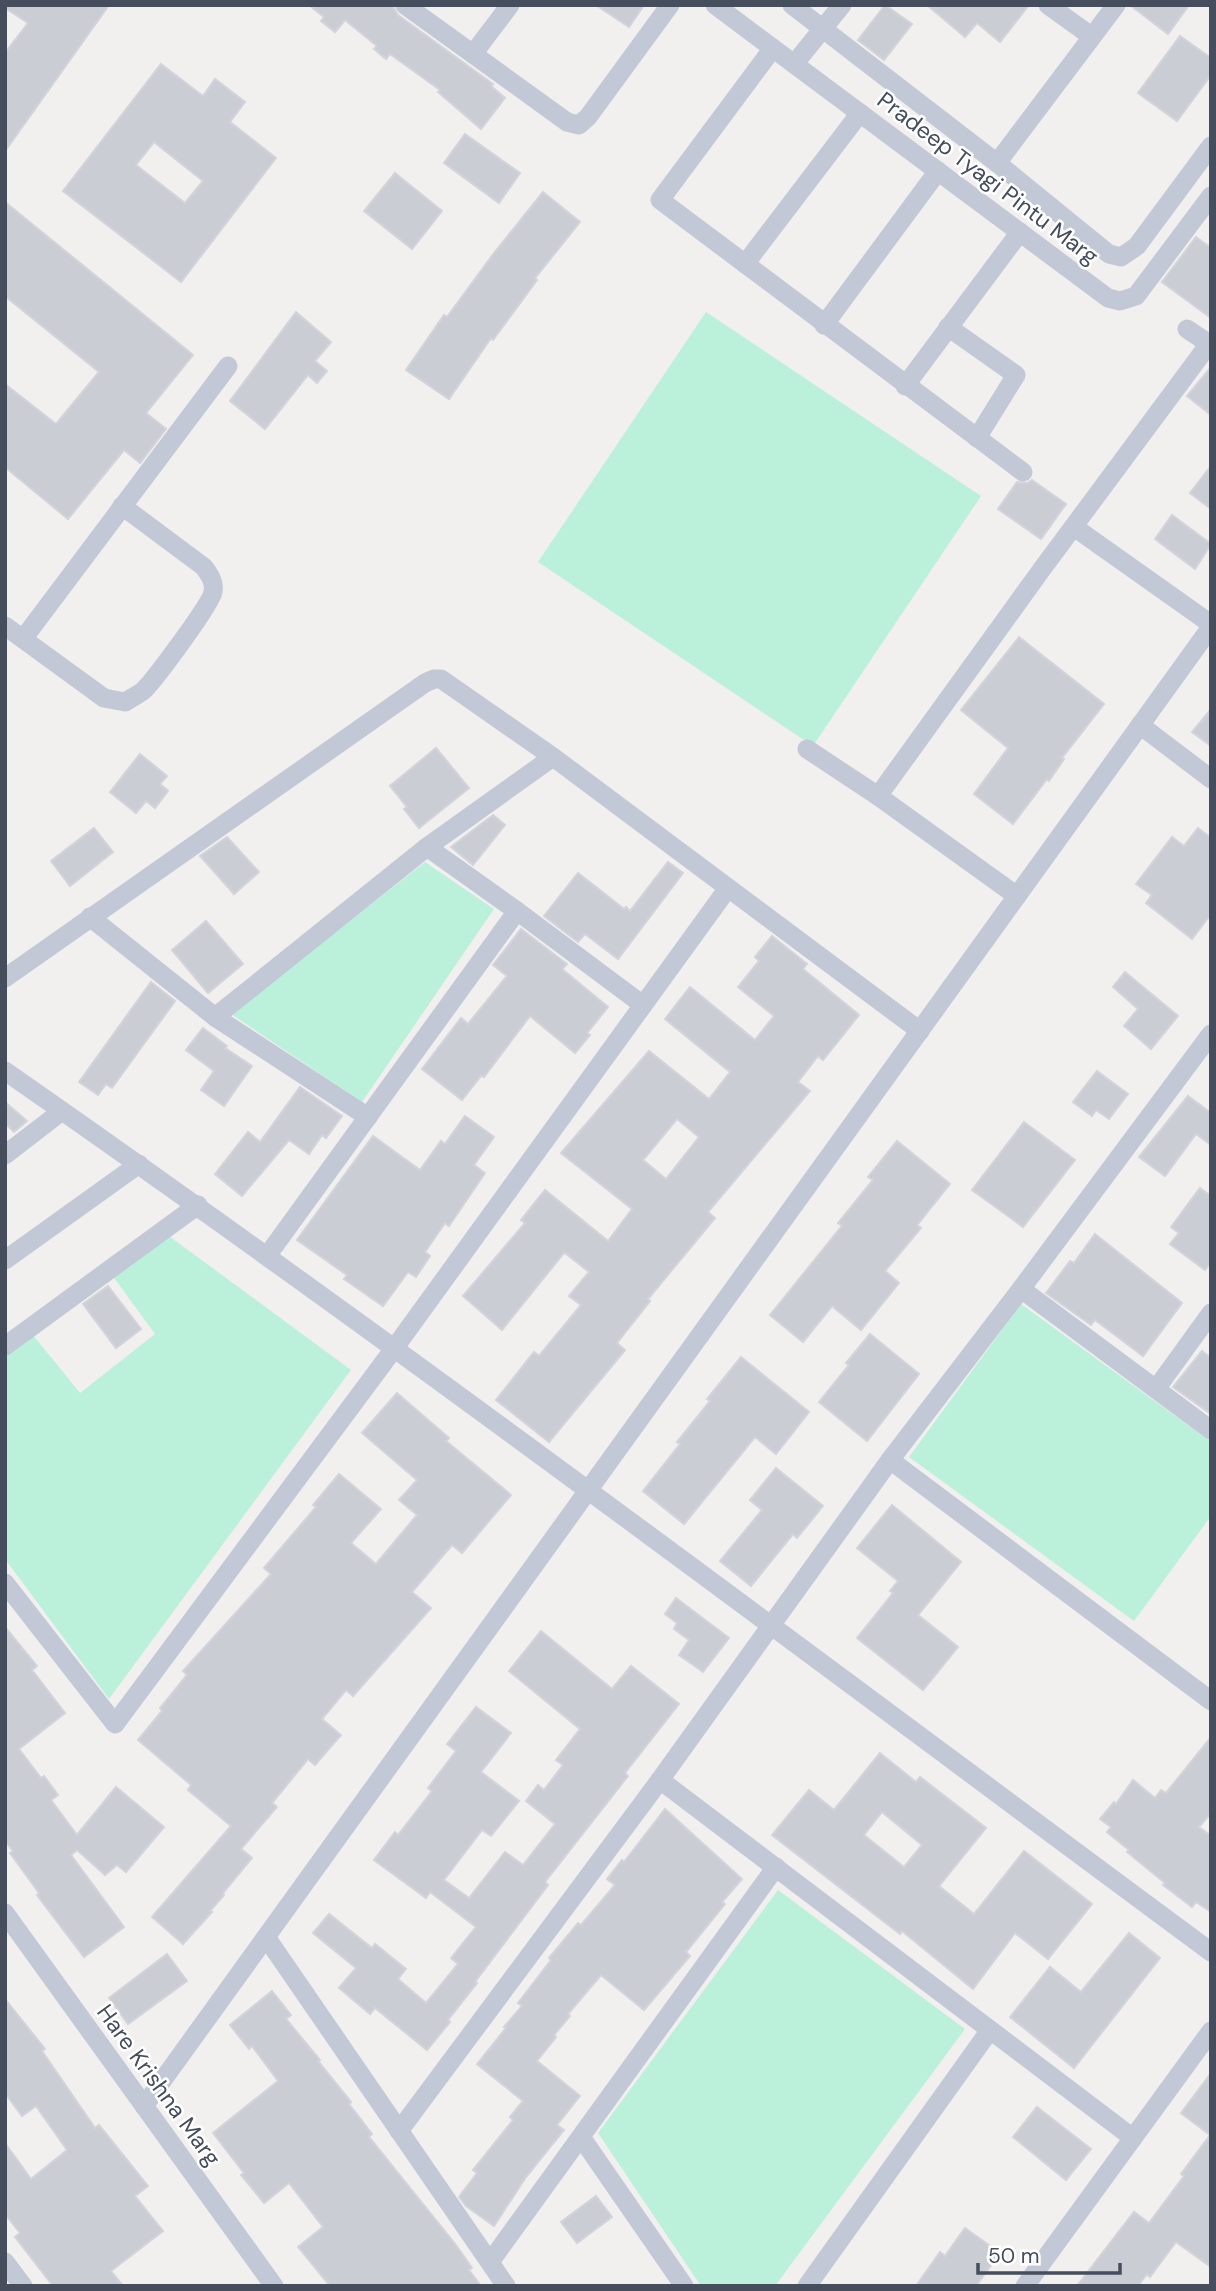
<svg xmlns="http://www.w3.org/2000/svg" width="1216" height="2291" viewBox="0 0 1216 2291" font-family="'DM Sans',sans-serif">
	<rect width="100%" height="100%" fill="#f2efef"/>
	<!-- green -->
	<g fill="#bbf1db">
		<polygon points="706,312 981,496 813,746 538,562"/>
		<polygon points="425,862 494,909 362,1102 231,1014"/>
		<polygon points="169,1236 351,1370 109,1699 5,1559 5,1356 33,1335 80,1393 155,1334 112,1275"/>
		<polygon points="1021,1304 1211,1442 1211,1516 1134,1621 909,1457"/>
		<polygon points="778,1890 965,2029 775,2286 701,2286 598,2133"/>
	</g>
	<!-- building -->
	<g fill="#cbcdd5" stroke="#d3d3db" stroke-width="2" fill-rule="evenodd">
		<polygon points="5,5 109,5 5,151 5,53 28,23 5,8"/>
		<polygon points="309,5 392,5 398,15 493,84 491,86 505,98 481,129 438,92 440,90 390,54 386,59 374,49 377,46 345,20 335,32 321,21 324,17"/>
		<polygon points="596,5 644,5 629,27"/>
		<polygon points="885,5 912,24 884,60 858,40"/>
		<polygon points="927,5 1029,5 1000,42 977,23 965,37"/>
		<polygon points="1130,5 1189,5 1168,34"/>
		<polygon points="1180,36 1211,58 1211,75 1177,121 1138,93"/>
		<path d="M161,64l42,32 12,-17 30,23 -15,20 46,36 -95,124 -118,-91zM154,142l49,39 -18,22 -49,-38z"/>
		<polygon points="465,134 520,173 499,203 444,163"/>
		<polygon points="395,173 442,211 412,249 364,211"/>
		<polygon points="543,192 580,222 535,278 537,280 493,340 491,338 449,399 406,370 444,315 447,317 494,253"/>
		<polygon points="5,202 193,355 146,413 166,429 140,463 124,450 68,519 5,467 5,384 56,424 99,372 5,296"/>
		<polygon points="1196,237 1211,248 1211,318 1162,282"/>
		<polygon points="296,312 331,342 315,361 327,371 317,383 308,375 265,429 230,401"/>
		<polygon points="1211,367 1211,415 1187,396"/>
		<polygon points="1211,466 1211,509 1190,493"/>
		<polygon points="1032,480 1066,504 1041,539 998,509 1017,482 1027,483"/>
		<polygon points="1172,515 1211,544 1195,569 1155,539"/>
		<polygon points="1019,637 1104,704 1062,758 1064,759 1049,781 1047,779 1013,824 974,794 1008,748 961,710"/>
		<polygon points="1211,709 1211,746 1192,732"/>
		<polygon points="436,748 469,788 419,828 404,809 407,807 390,786"/>
		<polygon points="140,754 167,776 160,784 168,791 155,808 146,801 136,813 110,792"/>
		<polygon points="493,815 505,825 473,865 451,847"/>
		<polygon points="94,828 113,852 70,886 51,861"/>
		<polygon points="1198,828 1211,838 1211,914 1192,939 1146,903 1152,895 1136,884 1172,837 1184,846"/>
		<polygon points="227,837 259,872 234,894 200,856"/>
		<polygon points="668,862 683,873 618,959 585,934 578,942 544,916 578,873 624,909 626,907 630,911"/>
		<polygon points="206,921 243,964 208,993 172,950"/>
		<polygon points="521,929 567,964 562,969 608,1007 587,1033 590,1035 575,1053 530,1016 484,1077 481,1076 462,1100 422,1069 461,1018 468,1024 507,976 493,965"/>
		<path d="M772,936l35,28 -4,5 56,46 -36,45 -5,-4 -20,26 12,9 -102,121 7,6 -67,81 2,2 -33,42 8,7 -76,92 -53,-42 38,-48 5,4 42,-51 -12,-9 20,-24 -24,-19 -2,1 -61,76 -39,-34 62,-73 -4,-3 24,-30 63,51 24,-32 -71,-56 88,-102 60,48 21,-27 -65,-53 25,-32 65,53 19,-24 -36,-29 21,-26 -4,-4zM677,1119l22,18 -33,42 -23,-19z"/>
		<polygon points="1125,972 1178,1016 1151,1049 1124,1026 1138,1009 1113,987"/>
		<polygon points="151,982 175,1001 112,1088 106,1084 98,1095 79,1082"/>
		<polygon points="203,1028 227,1046 225,1048 252,1066 224,1106 201,1090 214,1071 186,1050"/>
		<polygon points="1097,1071 1128,1094 1109,1119 1096,1110 1092,1116 1073,1102"/>
		<polygon points="300,1087 342,1116 326,1138 322,1135 309,1154 289,1140 242,1196 215,1174 248,1132 260,1142"/>
		<polygon points="1188,1096 1211,1113 1211,1145 1196,1134 1165,1176 1139,1157"/>
		<polygon points="5,1102 27,1121 14,1132 5,1123"/>
		<polygon points="465,1116 494,1137 474,1165 485,1173 449,1226 445,1223 425,1252 430,1256 416,1277 408,1272 383,1306 344,1279 347,1275 297,1240 373,1136 420,1170 441,1141 445,1144"/>
		<polygon points="1024,1122 1075,1160 1023,1227 972,1190"/>
		<polygon points="897,1141 950,1184 917,1225 921,1228 885,1271 899,1283 861,1330 832,1306 803,1342 770,1315 842,1226 838,1223 873,1180 868,1177"/>
		<polygon points="1200,1188 1211,1196 1211,1262 1205,1270 1170,1244 1179,1233 1171,1227"/>
		<polygon points="1095,1234 1182,1303 1143,1356 1095,1320 1091,1325 1046,1293 1070,1261 1074,1263"/>
		<polygon points="108,1286 141,1329 116,1348 83,1304"/>
		<polygon points="870,1334 919,1374 867,1441 819,1402 849,1365 846,1363"/>
		<polygon points="1202,1351 1211,1358 1211,1414 1173,1387"/>
		<polygon points="741,1357 809,1412 776,1454 755,1437 684,1524 643,1491 680,1444 677,1442 710,1401 707,1399"/>
		<polygon points="397,1393 449,1438 446,1441 511,1495 462,1553 452,1545 412,1592 431,1608 353,1696 346,1690 322,1719 341,1735 315,1765 308,1759 272,1803 277,1807 241,1849 252,1858 223,1893 224,1895 210,1911 212,1912 183,1944 152,1917 231,1826 188,1790 191,1785 138,1740 162,1711 160,1708 187,1675 183,1671 271,1574 264,1568 316,1507 313,1505 339,1474 381,1509 351,1543 376,1564 417,1515 399,1500 417,1480 362,1433"/>
		<polygon points="776,1468 823,1506 797,1538 793,1534 751,1586 720,1561 762,1510 750,1500"/>
		<polygon points="892,1505 961,1562 918,1615 958,1647 923,1690 857,1638 893,1593 890,1591 898,1581 857,1548"/>
		<polygon points="676,1598 729,1638 703,1672 679,1655 689,1640 674,1629 677,1623 665,1614"/>
		<polygon points="5,1627 37,1666 32,1670 65,1713 19,1749 41,1778 44,1776 58,1795 51,1800 77,1835 116,1787 164,1827 126,1872 117,1865 105,1875 77,1850 71,1855 124,1927 84,1957 37,1895 39,1893 10,1853 13,1851 5,1841"/>
		<polygon points="541,1631 612,1689 631,1666 679,1704 625,1773 628,1776 545,1882 548,1885 475,1982 477,1983 448,2020 450,2022 427,2050 375,2008 370,2014 339,1988 356,1968 313,1933 329,1914 372,1948 375,1944 406,1969 398,1979 426,2003 458,1964 451,1958 476,1927 430,1892 426,1898 374,1860 395,1832 398,1835 432,1791 428,1788 456,1751 447,1744 476,1707 511,1733 481,1772 519,1801 491,1836 482,1830 444,1880 469,1898 505,1852 523,1865 555,1824 526,1801 538,1785 544,1790 563,1765 556,1760 580,1729 509,1671"/>
		<polygon points="1211,1737 1211,1813 1199,1827 1211,1836 1211,1912 1196,1902 1192,1907 1163,1885 1165,1883 1127,1852 1129,1850 1107,1832 1111,1827 1100,1819 1114,1802 1116,1804 1133,1780 1155,1798 1161,1790 1166,1793"/>
		<path d="M880,1753l36,29 4,-5 66,51 -47,58 35,28 50,-63 68,53 -44,55 -33,-26 -42,56 -71,-58 -2,3 -128,-99 37,-45 25,20zM882,1812l40,33 -18,22 -40,-32z"/>
		<polygon points="665,1809 742,1879 722,1902 725,1904 686,1952 690,1956 644,2010 601,1975 568,2014 570,2016 554,2035 556,2037 537,2061 580,2096 557,2125 564,2130 526,2177 494,2226 466,2206 459,2197 477,2173 473,2170 513,2120 510,2117 523,2101 477,2064 506,2028 504,2027 522,2006 518,2003 551,1960 549,1958 578,1923 581,1925 615,1885 607,1879 622,1860 624,1862"/>
		<polygon points="1129,1933 1160,1958 1074,2068 1010,2017 1050,1967 1081,1992"/>
		<polygon points="167,1954 187,1981 128,2024 109,1998"/>
		<polygon points="272,1991 291,2015 286,2019 320,2060 318,2061 351,2102 349,2104 372,2134 369,2137 456,2245 472,2268 469,2270 481,2286 330,2286 298,2247 323,2227 289,2183 264,2203 241,2175 244,2173 213,2133 278,2081 252,2046 249,2049 230,2025"/>
		<polygon points="5,1999 45,2049 42,2051 95,2128 99,2125 148,2186 135,2196 163,2231 111,2271 123,2286 53,2286 15,2237 20,2233 5,2214 5,2143 31,2179 67,2150 36,2106 22,2116 5,2093"/>
		<polygon points="1211,2073 1211,2267 1176,2242 1150,2277 1147,2274 1138,2286 1077,2286 1134,2212 1149,2223 1184,2176 1181,2174 1210,2135 1181,2113"/>
		<polygon points="1037,2107 1091,2149 1066,2180 1013,2137"/>
		<polygon points="596,2196 612,2217 577,2243 561,2222"/>
		<polygon points="965,2228 1000,2253 976,2286 916,2286 940,2252 945,2256"/>
	</g>
	<g fill="none" stroke-linecap="round" stroke-linejoin="round">
		<!-- minor -->
		<g stroke="#c2c8d5" stroke-width="19">
			<polyline points="405,5 567,122 579,125 588,117 670,5"/>
			<polyline points="715,5 1108,298 1120,301 1136,296 1211,196"/>
			<polyline points="792,5 997,163 1109,254 1121,257 1137,246 1211,146"/>
			<polyline points="1048,5 1091,36"/>
			<polyline points="773,48 660,200 1023,472"/>
			<polyline points="473,54 510,5"/>
			<polyline points="795,63 842,5"/>
			<polyline points="997,163 1116,5"/>
			<polyline points="745,264 860,113"/>
			<polyline points="824,325 938,171"/>
			<polyline points="948,327 1016,375 977,438"/>
			<polyline points="1187,329 1211,345"/>
			<polyline points="905,386 1020,232"/>
			<polyline points="1074,527 1211,624"/>
			<path d="M5,626l99,72 21,4c6,-4 13,-7 19,-12 11,-11 67,-86 69,-98 2,-10 -4,-18 -9,-25l-82,-61"/>
			<polyline points="23,639 228,366"/>
			<polyline points="1140,725 1211,779"/>
			<polyline points="807,749 878,796"/>
			<polyline points="427,847 517,911 643,1005"/>
			<polyline points="1017,896 878,796 1042,569 1209,344"/>
			<polyline points="90,917 215,1017 427,847 553,757"/>
			<polyline points="5,978 425,683 434,679 441,679 553,757 920,1031"/>
			<polyline points="215,1017 368,1117"/>
			<path d="M5,1071c409,285 806,585 1206,881"/>
			<polyline points="5,1155 62,1111"/>
			<polyline points="267,1256 517,911"/>
			<polyline points="5,1260 139,1164"/>
			<polyline points="1021,1289 1211,1430"/>
			<polyline points="5,1346 198,1205"/>
			<polyline points="1156,1389 1211,1313"/>
			<polyline points="890,1460 1211,1701"/>
			<polyline points="5,1583 115,1724 393,1350 728,888"/>
			<polyline points="660,1780 1133,2138"/>
			<polyline points="5,1913 274,2286"/>
			<polyline points="266,1937 506,2286"/>
			<polyline points="144,2106 1211,627"/>
			<polyline points="399,2131 660,1780 890,1460 1021,1289 1211,1034"/>
			<polyline points="581,2137 684,2286"/>
			<polyline points="5,2262 23,2286"/>
			<polyline points="490,2262 776,1867"/>
			<polyline points="807,2286 990,2030"/>
			<polyline points="1025,2286 1211,2031"/>
		</g>
	</g>
	<g text-anchor="middle" stroke-width="5" stroke-linejoin="round" paint-order="stroke">
		<!-- street labels -->
		<g font-size="23" fill="#464e5d" stroke="#fff">
			<text transform="translate(988 178) rotate(37)" y="8">Pradeep Tyagi Pintu Marg</text>
			<text transform="translate(159 2085) rotate(54)" y="8">Hare Krishna Marg</text>
		</g>
	</g>
	<!-- border -->
	<rect width="1216" height="2291" fill="none" stroke="#464e5d" stroke-width="14"/>
	<!-- scale -->
	<path d="M978 2263v10h142v-10" fill="none" stroke="#464e5d" stroke-width="3.5"/>
	<text x="988" y="2263" font-size="21" fill="#464e5d" stroke="#ffffff" stroke-width="5" paint-order="stroke">50 m</text>
</svg>
